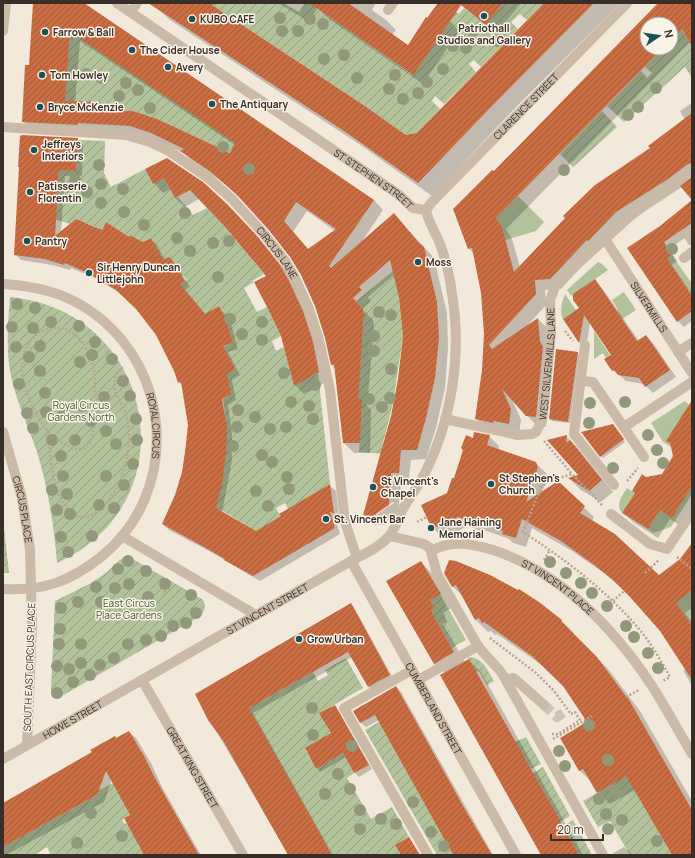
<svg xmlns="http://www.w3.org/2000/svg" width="695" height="858" viewBox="0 0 695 858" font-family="Manrope,sans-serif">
	<defs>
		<pattern id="garden-furrows" width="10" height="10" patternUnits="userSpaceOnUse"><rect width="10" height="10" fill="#b2c29b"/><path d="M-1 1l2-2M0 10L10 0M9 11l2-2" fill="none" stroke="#929e7e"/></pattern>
		<pattern id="building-hatch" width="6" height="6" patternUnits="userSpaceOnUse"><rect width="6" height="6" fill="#ca6d42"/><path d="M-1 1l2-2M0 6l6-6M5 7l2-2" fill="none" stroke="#a55a37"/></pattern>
	</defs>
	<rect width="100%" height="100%" fill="#f3e9db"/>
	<!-- grass -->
	<g fill="#b2c29b">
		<polygon points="518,196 544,222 536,231 505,240 494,220"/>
		<polygon points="672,255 690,281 692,280 692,295 669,261 659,263"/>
		<polygon points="598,262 602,264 608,270 571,296 567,290"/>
		<polygon points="624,292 636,310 622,319 617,311 618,310 612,300"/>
		<path d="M565,294l13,19 -5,-1 -10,7c-4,-8 -1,-17 2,-25z"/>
		<polygon points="594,331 610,355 606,358 603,353 594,359"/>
		<polygon points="685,401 689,405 671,447 663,442 651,423"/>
		<polygon points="692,486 692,494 671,527 653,533 648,529 660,510 672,517"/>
		<path d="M627,488l8,5 -13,20c-7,-9 0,-17 5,-25z"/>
		<polygon points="692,590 692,626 674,602"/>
		<polygon points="445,603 466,640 458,644 448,627"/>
	</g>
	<!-- garden -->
	<g fill="url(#garden-furrows)">
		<polygon points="209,3 283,3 299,12 305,3 323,3 319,10 412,75 450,21 447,5 459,14 464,8 486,25 503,3 544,3 527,20 520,14 511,22 518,29 481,67 474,60 469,64 476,72 444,104 435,96 432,101 440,109 417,133 412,134 409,137 365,106"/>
		<polygon points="71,16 263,162 261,166 133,111 103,110 87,102 85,123 63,122"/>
		<polygon points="684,25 682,30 692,47 692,78 685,67 624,122 607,106 641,71 647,78 652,73 645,67 663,48 671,48 671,40"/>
		<polygon points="602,111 617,127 573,167 560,154"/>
		<path d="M61,139h6l-1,31 10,1 2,-31 27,1 -1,32 7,14 34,-18 8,15 11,-6 11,20 3,-1 15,18 14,-7 19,20 38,46 -12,7 2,1 -10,6 13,24 10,-5 14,29 -9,5 4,10 8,-4 10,38 24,-12 12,111 -42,25 -3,-6 -9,5 3,6 3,-2 2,3 -27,16 -13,-3 2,-3 -25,-15 -13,-1 9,-6c8,-35 12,-68 6,-104l8,-5 -3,-13 -4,-6 11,-6 -6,-11 -9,-10 13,-5 -9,-28 -5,-9 -15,9 -27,-30 10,-5 -4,-5 -11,6 -22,-14 -2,-23 5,-3 -2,-3 -8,4 -13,-7 -7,11 -19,-10 13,-7 -11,-7 -8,13 -2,-8 -10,-4 -6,1 -4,-5 -6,5 -16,-5 3,-18z"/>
		<polygon points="393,271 399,298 403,336 393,403 382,447 386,454 359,452 362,399 357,399 364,320 352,318 364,314 363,309 356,301"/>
		<path d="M10,297c147,14 181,206 47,266 -3,-37 -9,-75 -20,-111 -9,-27 -22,-53 -27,-81 -4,-25 -2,-49 0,-74z"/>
		<polygon points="3,518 9,573 3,573"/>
		<path d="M126,557l5,1 71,41c5,6 3,13 -3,18l-139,80c-5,1 -9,-2 -9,-7l4,-89 36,-18 16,-11 13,-12z"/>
		<polygon points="440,594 445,603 448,627 458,644 452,648 431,611 435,608 430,600"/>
		<path d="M470,657c14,2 18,14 24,24l-7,4 -8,-14 -3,1 -8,-14z"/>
		<polygon points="346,658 363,688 320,713 331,733 305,749 316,769 343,753 354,773 347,778 371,819 392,807 409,837 395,845 401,855 332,855 257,724 244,705 262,701 313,672 318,681 328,675 325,670"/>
		<polygon points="593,718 672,855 630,855 610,821 598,827 583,801 611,785 574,729"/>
		<polygon points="379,722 453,855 437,855 365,730"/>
		<polygon points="526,737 541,764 531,769 515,742"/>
		<polygon points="543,767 570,816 560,822 533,773"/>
		<polygon points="113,783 130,815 122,820 125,824 133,820 139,845 143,853 152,855 75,855 75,854 72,855 51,855 47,847 36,854 36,855 3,855 3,847 96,796 97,795 98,791"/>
		<polygon points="573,820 592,855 579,855 563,826"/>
	</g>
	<!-- shadow -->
	<g fill="#0003" fill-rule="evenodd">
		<path d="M34,3h48l292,197 9,10 -20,30 31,-26 40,44 13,55 1,35 -3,40 -9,40 -10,31 -15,1 -3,23 -7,-1 -3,33 -15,10h-9l-10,-10 28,-99 7,-37 5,-43 -4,-38 -5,-24 -27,23 3,4 -9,8 11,11 1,6 -7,80 4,4 -1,43h-16l-10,-10 -9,-75 -3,-3 -6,-27 -10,-31 -14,-32 -11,-18 -22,-29 -26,-28 -21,-18 -31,-22 -7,-7 -22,-10 -129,-12 -10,-10 7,-55zM80,41l155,104 -5,9 -123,-43 -7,-8h-25zM307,211l28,20 -26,19 -16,-18zM393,502l1,1 -18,12v-2z"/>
		<polygon points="159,3 214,3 212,7 406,136 417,133 546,3 620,3 519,104 432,196 362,146 170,20 156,7"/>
		<polygon points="278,3 317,3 319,5 309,22"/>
		<polygon points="324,3 376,3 372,10 386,20 396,30 392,35 408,47 450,21 459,31 423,84 329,19 320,10"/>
		<polygon points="459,3 521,3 496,34"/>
		<path d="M659,3h33v42l-2,-3 -184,187 6,10 8,28 165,-147 -5,-9 12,-8v72l-1,1 1,2v21l-10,-12 -55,36 -29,26 -37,40 -16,1 1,15 -19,21 11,-7 10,10 5,29 -7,69 -9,-1 -25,-27 9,21 -2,14 -32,-5 -11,-10 7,-49 2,-36 -3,-42 -8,-38 -5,-6 25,-76zM647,24h24v24h-24z"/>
		<polygon points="21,137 77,139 83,145 82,176 65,176 61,232 102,231 130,238 143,244 151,239 157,245 165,260 170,258 176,264 190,287 185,290 205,315 219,308 225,314 231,324 238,349 228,352 240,375 232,380 236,400 228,405 232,434 232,460 222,513 256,532 282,517 281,514 330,486 336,491 339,518 335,518 340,534 260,581 211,552 169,530 163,524 176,496 183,472 189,425 182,385 179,382 175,370 157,335 137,309 123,295 97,279 71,268 70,270 52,265 21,260 15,254"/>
		<polygon points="146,170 227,204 267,248 289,275 298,291 328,381 304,394 295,385 267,276 226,227 199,199 185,207 175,198 171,189 163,193 154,183"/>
		<polygon points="692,202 692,233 669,249 677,261 672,265 690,291 692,289 692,321 684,327 678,321 661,227"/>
		<polygon points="595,281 602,288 639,341 646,336 653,343 676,377 653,393 644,384 626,381 613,370 612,355 590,323 586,349 580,343 564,319 580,308 572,296"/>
		<polygon points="577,353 579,355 570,423 552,421 550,419"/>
		<polygon points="692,407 692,512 682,527 670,519 658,538 633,522 623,512 646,478 663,475 674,457"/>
		<polygon points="613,425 625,442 603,458 601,456"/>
		<polygon points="489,436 499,446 498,450 535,463 546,473 548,478 542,492 558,482 594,517 592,521 659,576 680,560 692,544 692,608 685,613 692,622 692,686 683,670 686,669 661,630 624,590 604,573 572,551 532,528 526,547 513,543 509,539 484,530 483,532 468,526 443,538 433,528 447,494 474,439"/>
		<polygon points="566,436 578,448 613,492 601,502 581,490 570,479 579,476 549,441"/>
		<polygon points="421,562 434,576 453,607 443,613 448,622 443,624 465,662 468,660 481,672 583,855 543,855 445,673 434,663"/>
		<polygon points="445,573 538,602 562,621 574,633 573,634 609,670 640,711 692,801 692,855 673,855 635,790 610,804 598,792 593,783 580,771 562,738 588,722 564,686 546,668 497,634 495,635 491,631 488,632 476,620 464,597 453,587"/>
		<polygon points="351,604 355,609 394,680 373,691 369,687 352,657 253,713 333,855 289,855 209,719"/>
		<polygon points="3,623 4,625 3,656"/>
		<polygon points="397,688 401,692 493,855 455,855 379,720 366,727 361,723 355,712"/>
		<polygon points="334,706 338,710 372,769 359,777 355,773 346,757 320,772 317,768 333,734"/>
		<polygon points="129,732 136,738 151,763 162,787 201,855 145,855 131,815 112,779 104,802 6,855 3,855 3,804"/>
		<polygon points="624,847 633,855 615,855 613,853"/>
	</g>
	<!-- building -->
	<g fill="url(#building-hatch)" fill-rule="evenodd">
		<path d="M33,3h51l290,197 -45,66 2,2 63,-55 24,29 6,5 13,55 2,36 -4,40 -9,40 -9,32h-16l-2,23h-8l-2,32 -16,11 -10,-1 28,-99 7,-37 5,-43 -4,-38 -9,-38 -31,27 3,3 -9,8 10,11 1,6 -6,84h4l-2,44h-17l-9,-79 -3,1 -6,-27 -10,-32 -14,-31 -11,-18 -22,-28 -31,-34 -26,-23 -31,-21 4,-2 -33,-16 -21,-7 -52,-3v2l-56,-3 3,-57h4zM70,32l165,111 -5,10 -73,-34 -24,-8 -30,-1 -3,-8 -35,-1zM296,202l40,27 -28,20 -24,-28z"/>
		<polygon points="148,3 209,3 365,106 406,135 417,133 544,3 594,3 489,109 418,183 347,133"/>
		<polygon points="309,3 348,3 408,45 426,17 427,18 438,3 503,3 486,25 461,5 413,75"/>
		<polygon points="658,3 692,3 692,47 682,29 671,40 671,24 647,24 647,48 663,48 496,218 502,227 514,272 565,218 563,216 595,185 650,148 648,146 692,113 692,163 688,164 668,179 616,212 588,241 587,240 550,279 535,280 536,294 489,345 492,349 538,318 540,341 543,347 536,417 526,416 502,389 511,409 509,424 494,421 493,423 475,419 482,370 484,334 481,293 472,248 468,249 453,209 492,170 494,171"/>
		<polygon points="22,135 78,138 76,171 59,170 55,236 76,219 102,230 106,222 129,237 130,235 143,242 151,238 163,260 170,257 185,281 180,284 205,314 219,306 225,317 233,343 223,346 235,369 227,374 231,394 222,399 227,427 226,453 222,484 216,508 256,531 281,516 279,514 330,484 334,513 330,512 335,528 253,576 224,560 225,559 204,547 162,524 175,495 182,472 185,452 188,425 181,382 178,383 174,371 156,335 136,309 116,290 90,274 65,263 64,265 45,259 14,255 19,167 18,167 20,136"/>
		<polygon points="167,158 203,182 227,204 258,237 280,265 289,281 303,311 313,342 319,372 294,386 281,336 267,307 254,282 266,276 226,228 190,190 175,198 164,178 153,184 145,169"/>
		<polygon points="692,177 692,223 664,242 672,255 667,258 692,296 692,311 677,322 627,248 660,226 692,200 680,186"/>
		<polygon points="595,279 637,341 646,335 670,370 645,387 639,378 618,375 614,370 612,371 604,359 611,355 584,315 579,343 563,319 579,308 573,300 573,294"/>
		<polygon points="556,349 578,352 568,422 549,419"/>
		<polygon points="692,400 692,486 672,518 660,510 648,529 622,513 635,493 632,491 642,474 646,477 662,474 673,456 670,443 666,441"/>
		<polygon points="613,424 624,439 600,457 581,432"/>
		<polygon points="474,432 490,435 487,445 536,462 538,467 526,502 558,481 585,506 580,513 615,534 659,575 680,559 692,543 692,590 676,603 692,626 692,680 660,631 630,597 613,580 593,564 561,541 522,519 516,538 502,534 503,531 474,521 473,523 458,517 432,529 421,505 447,493 452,478 454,478 463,450 461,448 466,435 473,438"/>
		<polygon points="567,435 566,443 570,440 602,480 589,491 568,478 578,475 547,440"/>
		<polygon points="449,560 456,561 490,575 518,590 519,589 539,602 562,620 561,621 597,657 627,698 628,698 692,810 692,855 672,855 626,776 597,793 583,769 579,771 560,738 587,722 563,686 532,656 484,622 482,623 479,618 475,620 456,585 452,587 444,573"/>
		<polygon points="421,561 441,594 430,600 435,608 431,611 454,652 434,664 386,581"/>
		<polygon points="351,603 390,675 368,687 348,652 249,708 332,855 288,855 224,742 208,720 195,694"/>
		<polygon points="469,659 563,826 579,855 541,855 440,675"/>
		<polygon points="396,686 467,813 492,855 453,855 375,715 360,723 353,711"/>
		<polygon points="335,705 369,765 354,773 343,753 316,769 305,748 331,733 319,713"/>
		<polygon points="129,731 144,756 156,780 199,855 144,855 124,818 130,815 106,771 97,795 3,847 3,803 92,752 90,750 115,736 116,738"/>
		<polygon points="409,837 420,855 401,855 395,845"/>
	</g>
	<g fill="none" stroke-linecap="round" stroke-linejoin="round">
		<!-- minor-tunnel -->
		<polyline stroke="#cec4b7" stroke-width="10" stroke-dasharray="10 5" stroke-linecap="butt" points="544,705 557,717 566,711"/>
		<!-- path -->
		<g stroke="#b7a491" stroke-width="2.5" stroke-dasharray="2 2" stroke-linecap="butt">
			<polyline points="565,331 573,341"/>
			<path d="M101,407c-2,-4 -4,-7 -5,-11 -2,-6 -1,-12 -1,-18 -1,-11 -5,-25 -12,-34 -6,-10 -18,-18 -30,-16 -25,3 -34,29 -30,51 4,17 11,34 21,47 5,8 13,14 21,18 4,3 11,6 17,5 12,-4 10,-19 13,-29 1,-4 4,-10 7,-13 3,-4 9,-8 14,-12"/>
			<path d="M47,431c3,20 4,48 13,66 4,8 12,19 21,20 10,1 20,-8 26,-15 18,-21 27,-60 19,-87 -5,-17 -17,-23 -9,-43l6,-5"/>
			<polyline points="544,441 572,474"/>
			<polyline points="627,481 638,468"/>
			<path d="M602,505l-30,-31 -25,8 -6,5 -18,45c43,28 84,59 117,98 12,15 21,31 30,47l-7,4"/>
			<polyline points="417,522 427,517"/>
			<polyline points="677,557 692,569"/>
			<polyline points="544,560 550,550"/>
			<polyline points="645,573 659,560"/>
			<polyline points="163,596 171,581"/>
			<polyline points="613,601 624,591"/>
			<polyline points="490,638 536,673 554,691 571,714 575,712 580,720 558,734 552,734"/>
			<polyline points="626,697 639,690"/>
			<polyline points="553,739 592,716"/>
		</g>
		<!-- minor -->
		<g stroke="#cbbaa7" stroke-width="10">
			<path id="s1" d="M117,3l281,191 15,14 13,2"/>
			<polyline points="388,10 393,3"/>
			<polyline points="131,12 137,3"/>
			<polyline points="3,31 6,3"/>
			<path id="s2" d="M3,127l123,8 24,7 19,9 38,26 25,22 31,34 22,28 10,17 14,31 10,31 11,50 15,132 12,36"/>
			<path id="s3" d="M426,210l6,-8 195,-199"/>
			<polyline points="689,236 692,241"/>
			<path id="s4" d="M605,239l87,134"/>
			<polyline points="684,258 692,252"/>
			<path id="s5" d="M3,284c31,2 60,8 86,26 84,57 92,182 12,247 -32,25 -58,34 -98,32"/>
			<polyline points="585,345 574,434 614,485"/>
			<polyline points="678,352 692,343"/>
			<polyline points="581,381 593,382 644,457"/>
			<path id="s6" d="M445,419l73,16 14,-1 4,-2 6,-12 2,-15 7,-72 -1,-33 5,-13 4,-6 70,-64 63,-48"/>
			<polyline points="624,427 692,382"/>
			<path id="s7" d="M3,432l19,66 8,51 2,77 -5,119"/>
			<polyline points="611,514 650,544 667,549 692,512"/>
			<polyline points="122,536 256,615"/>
			<path d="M390,536l34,8 6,4 7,26 38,67c7,13 20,22 28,34l100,180"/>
			<path id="s8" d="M431,551c20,-12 41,-7 62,-1 67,22 121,78 159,136 14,22 27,46 40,68"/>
			<path id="s9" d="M351,561l165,294"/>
			<polyline points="412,670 344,708 428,855"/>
			<path id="s10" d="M142,680l101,175"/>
			<polyline points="418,680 478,646"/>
			<polyline points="506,680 513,678 516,680 544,705"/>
			<path id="s11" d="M3,759l348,-198c13,-7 29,-14 38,-25 7,-8 10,-20 15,-29 7,-12 15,-22 21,-34 27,-54 37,-119 27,-179 -2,-17 -6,-34 -12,-50 -4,-11 -12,-22 -14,-34"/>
		</g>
	</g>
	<!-- trees -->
	<g fill="#92997a">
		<circle cx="280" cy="18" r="6"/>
		<circle cx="310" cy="19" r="6"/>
		<circle cx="323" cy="24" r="6"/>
		<circle cx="282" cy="31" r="6"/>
		<circle cx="298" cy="31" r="6"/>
		<circle cx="473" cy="31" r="6"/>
		<circle cx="497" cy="41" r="6"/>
		<circle cx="453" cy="46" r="6"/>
		<circle cx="466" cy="48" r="6"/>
		<circle cx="344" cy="55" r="6"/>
		<circle cx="324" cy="59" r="6"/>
		<circle cx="443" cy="69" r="6"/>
		<circle cx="86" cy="74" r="6"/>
		<circle cx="395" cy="75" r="6"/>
		<circle cx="101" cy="78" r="6"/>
		<circle cx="357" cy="78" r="6"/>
		<circle cx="427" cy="82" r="6"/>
		<circle cx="126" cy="83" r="6"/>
		<circle cx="656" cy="88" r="6"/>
		<circle cx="389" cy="89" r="6"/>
		<circle cx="138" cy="90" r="6"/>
		<circle cx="418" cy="93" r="6"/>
		<circle cx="119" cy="96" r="6"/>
		<circle cx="403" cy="99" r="6"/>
		<circle cx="638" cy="107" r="6"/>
		<circle cx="150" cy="108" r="6"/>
		<circle cx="628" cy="115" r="6"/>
		<circle cx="223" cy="147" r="6"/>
		<circle cx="99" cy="165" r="6"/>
		<circle cx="249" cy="169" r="6"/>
		<circle cx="564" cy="170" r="6"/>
		<circle cx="75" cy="180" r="6"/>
		<circle cx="101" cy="184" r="6"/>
		<circle cx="123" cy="189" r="6"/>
		<circle cx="87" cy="192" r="6"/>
		<circle cx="101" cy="203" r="6"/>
		<circle cx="124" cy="212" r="6"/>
		<circle cx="185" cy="213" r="6"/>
		<circle cx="144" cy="225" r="6"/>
		<circle cx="177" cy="238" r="6"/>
		<circle cx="229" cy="241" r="6"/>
		<circle cx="213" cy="243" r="6"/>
		<circle cx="672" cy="249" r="6"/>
		<circle cx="190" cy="251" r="6"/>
		<circle cx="218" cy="277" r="6"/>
		<circle cx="17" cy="304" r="6"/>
		<circle cx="35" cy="308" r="6"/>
		<circle cx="379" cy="312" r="6"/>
		<circle cx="391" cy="315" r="6"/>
		<circle cx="230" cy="319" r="6"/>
		<circle cx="51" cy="322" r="6"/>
		<circle cx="262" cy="322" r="6"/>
		<circle cx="79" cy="326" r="6"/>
		<circle cx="12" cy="327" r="6"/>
		<circle cx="33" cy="328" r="6"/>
		<circle cx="242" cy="334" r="6"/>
		<circle cx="374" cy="336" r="6"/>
		<circle cx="262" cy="340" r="6"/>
		<circle cx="95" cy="342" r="6"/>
		<circle cx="40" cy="346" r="6"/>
		<circle cx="16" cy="347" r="6"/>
		<circle cx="374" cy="351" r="6"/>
		<circle cx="92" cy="355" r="6"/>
		<circle cx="29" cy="357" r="6"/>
		<circle cx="112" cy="359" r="6"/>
		<circle cx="80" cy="362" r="6"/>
		<circle cx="391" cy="369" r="6"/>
		<circle cx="40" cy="371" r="6"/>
		<circle cx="284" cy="373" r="6"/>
		<circle cx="123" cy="381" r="6"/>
		<circle cx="19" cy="384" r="6"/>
		<circle cx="315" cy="385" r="6"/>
		<circle cx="45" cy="393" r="6"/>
		<circle cx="130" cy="396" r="6"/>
		<circle cx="104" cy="397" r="6"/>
		<circle cx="390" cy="398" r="6"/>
		<circle cx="369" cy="399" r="6"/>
		<circle cx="291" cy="402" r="6"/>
		<circle cx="625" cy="402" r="6"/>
		<circle cx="590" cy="403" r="6"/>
		<circle cx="83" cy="406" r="6"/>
		<circle cx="309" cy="406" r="6"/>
		<circle cx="382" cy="407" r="6"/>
		<circle cx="238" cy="410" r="6"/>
		<circle cx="46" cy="412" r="6"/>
		<circle cx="27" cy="413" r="6"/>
		<circle cx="64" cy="414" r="6"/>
		<circle cx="255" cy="417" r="6"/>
		<circle cx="136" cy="419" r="6"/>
		<circle cx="313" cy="419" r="6"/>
		<circle cx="91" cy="421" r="6"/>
		<circle cx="589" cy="423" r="6"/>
		<circle cx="237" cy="427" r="6"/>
		<circle cx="286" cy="427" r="6"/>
		<circle cx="33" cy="428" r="6"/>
		<circle cx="270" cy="429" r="6"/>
		<circle cx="106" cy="431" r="6"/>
		<circle cx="648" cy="435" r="6"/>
		<circle cx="52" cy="440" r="6"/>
		<circle cx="75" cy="440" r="6"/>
		<circle cx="137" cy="440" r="6"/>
		<circle cx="116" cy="444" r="6"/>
		<circle cx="233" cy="446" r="6"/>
		<circle cx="657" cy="450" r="6"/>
		<circle cx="262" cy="455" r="6"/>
		<circle cx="61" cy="456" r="6"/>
		<circle cx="272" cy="462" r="6"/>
		<circle cx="663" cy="463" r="6"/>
		<circle cx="133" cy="464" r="6"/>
		<circle cx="613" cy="468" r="6"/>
		<circle cx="63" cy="476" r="6"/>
		<circle cx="106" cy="476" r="6"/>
		<circle cx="287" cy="477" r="6"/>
		<circle cx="124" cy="485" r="6"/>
		<circle cx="289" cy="489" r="6"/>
		<circle cx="52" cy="490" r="6"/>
		<circle cx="256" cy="491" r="6"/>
		<circle cx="67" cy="494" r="6"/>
		<circle cx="99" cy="505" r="6"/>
		<circle cx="268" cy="506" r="6"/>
		<circle cx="114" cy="508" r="6"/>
		<circle cx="57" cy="510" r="6"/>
		<circle cx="70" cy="514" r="6"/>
		<circle cx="92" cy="536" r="6"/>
		<circle cx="61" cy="537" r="6"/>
		<circle cx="68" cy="552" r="6"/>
		<circle cx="128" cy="561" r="6"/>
		<circle cx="550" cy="562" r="6"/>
		<circle cx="118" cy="569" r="6"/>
		<circle cx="146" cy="571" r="6"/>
		<circle cx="566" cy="573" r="6"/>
		<circle cx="581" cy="583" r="6"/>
		<circle cx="129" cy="584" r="6"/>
		<circle cx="165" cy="584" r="6"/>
		<circle cx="96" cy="587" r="6"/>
		<circle cx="115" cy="588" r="6"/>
		<circle cx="592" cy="593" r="6"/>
		<circle cx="191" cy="595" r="6"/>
		<circle cx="148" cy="597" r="6"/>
		<circle cx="78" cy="602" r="6"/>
		<circle cx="101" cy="602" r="6"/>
		<circle cx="607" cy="606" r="6"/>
		<circle cx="61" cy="608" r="6"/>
		<circle cx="196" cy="613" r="6"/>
		<circle cx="186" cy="623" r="6"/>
		<circle cx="173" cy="626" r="6"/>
		<circle cx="626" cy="626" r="6"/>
		<circle cx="60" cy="629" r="6"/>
		<circle cx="161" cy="636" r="6"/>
		<circle cx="634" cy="637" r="6"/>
		<circle cx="146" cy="640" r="6"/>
		<circle cx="59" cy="644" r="6"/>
		<circle cx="81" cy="644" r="6"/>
		<circle cx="128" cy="644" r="6"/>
		<circle cx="648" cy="653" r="6"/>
		<circle cx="114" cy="658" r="6"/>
		<circle cx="81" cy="663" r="6"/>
		<circle cx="100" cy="665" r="6"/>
		<circle cx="57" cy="666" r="6"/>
		<circle cx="658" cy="668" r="6"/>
		<circle cx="69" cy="669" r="6"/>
		<circle cx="90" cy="675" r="6"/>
		<circle cx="73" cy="682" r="6"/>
		<circle cx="57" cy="693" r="6"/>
		<circle cx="312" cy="708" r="6"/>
		<circle cx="589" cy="725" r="6"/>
		<circle cx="313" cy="735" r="6"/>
		<circle cx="352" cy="746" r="6"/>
		<circle cx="559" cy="751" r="6"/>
		<circle cx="608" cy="760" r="6"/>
		<circle cx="565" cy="766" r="6"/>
		<circle cx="338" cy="774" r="6"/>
		<circle cx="350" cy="789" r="6"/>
		<circle cx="615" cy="791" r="6"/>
		<circle cx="325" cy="794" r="6"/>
		<circle cx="599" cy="799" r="6"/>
		<circle cx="413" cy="802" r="6"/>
		<circle cx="360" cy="810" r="6"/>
		<circle cx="91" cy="813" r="6"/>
		<circle cx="606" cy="814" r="6"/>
		<circle cx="381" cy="819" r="6"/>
		<circle cx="622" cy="820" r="6"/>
		<circle cx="396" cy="824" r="6"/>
		<circle cx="360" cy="829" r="6"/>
		<circle cx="608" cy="829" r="6"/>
		<circle cx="431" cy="832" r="6"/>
		<circle cx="122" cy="836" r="6"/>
		<circle cx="657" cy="841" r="6"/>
		<circle cx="77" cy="843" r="6"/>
		<circle cx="444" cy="846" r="6"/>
	</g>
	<!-- markers -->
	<g fill="#1c525b" stroke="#faf3e8" stroke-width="1.5">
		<circle cx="484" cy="16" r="4"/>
		<circle cx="192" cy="19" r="4"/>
		<circle cx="45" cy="32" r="4"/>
		<circle cx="132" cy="50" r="4"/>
		<circle cx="168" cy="67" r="4"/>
		<circle cx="42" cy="75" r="4"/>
		<circle cx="212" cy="104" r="4"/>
		<circle cx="40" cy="107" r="4"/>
		<circle cx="34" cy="150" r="4"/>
		<circle cx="30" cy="192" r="4"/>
		<circle cx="27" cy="241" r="4"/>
		<circle cx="418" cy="262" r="4"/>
		<circle cx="89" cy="273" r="4"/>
		<circle cx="491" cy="484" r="4"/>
		<circle cx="373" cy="487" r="4"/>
		<circle cx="326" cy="519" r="4"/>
		<circle cx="431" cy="528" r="4"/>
		<circle cx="299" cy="639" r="4"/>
	</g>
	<g text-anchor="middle" stroke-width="3" stroke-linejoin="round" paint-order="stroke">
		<!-- poi labels -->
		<g font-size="10" font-weight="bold" fill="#382e28" stroke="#faf3e8" text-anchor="start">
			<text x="200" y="23">KUBO CAFE</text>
			<text x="484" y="32" text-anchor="middle">Patriothall<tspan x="484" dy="12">Studios and Gallery</tspan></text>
			<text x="53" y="36">Farrow &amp; Ball</text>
			<text x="140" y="54">The Cider House</text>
			<text x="176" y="71">Avery</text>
			<text x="50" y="79">Tom Howley</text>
			<text x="220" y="108">The Antiquary</text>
			<text x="48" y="111">Bryce McKenzie</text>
			<text x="42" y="148">Jeffreys<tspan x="42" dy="12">Interiors</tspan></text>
			<text x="38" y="190">Patisserie<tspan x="38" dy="12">Florentin</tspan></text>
			<text x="35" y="245">Pantry</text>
			<text x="426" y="266">Moss</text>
			<text x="97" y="271">Sir Henry Duncan<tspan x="97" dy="12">Littlejohn</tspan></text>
			<text x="499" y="482">St Stephen's<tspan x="499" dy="12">Church</tspan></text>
			<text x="381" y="485">St Vincent's<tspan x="381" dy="12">Chapel</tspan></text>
			<text x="334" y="523">St. Vincent Bar</text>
			<text x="439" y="526">Jane Haining<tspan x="439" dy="12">Memorial</tspan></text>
			<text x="307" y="643">Grow Urban</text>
		</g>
		<!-- street labels -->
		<g font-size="10" fill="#382e28" stroke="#faf3e8">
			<text dy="4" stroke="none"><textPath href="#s3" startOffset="144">CLARENCE STREET</textPath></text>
			<text dy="4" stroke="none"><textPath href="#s1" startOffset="311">ST STEPHEN STREET</textPath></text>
			<text dy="4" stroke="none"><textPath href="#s2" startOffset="319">CIRCUS LANE</textPath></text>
			<text dy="4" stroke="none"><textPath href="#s4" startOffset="81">SILVERMILLS</textPath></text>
			<text dy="4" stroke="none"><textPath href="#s6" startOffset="163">WEST SILVERMILLS LANE</textPath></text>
			<text dy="4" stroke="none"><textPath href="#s5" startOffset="229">ROYAL CIRCUS</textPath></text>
			<text dy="4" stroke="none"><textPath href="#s7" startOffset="80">CIRCUS PLACE</textPath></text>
			<text dy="4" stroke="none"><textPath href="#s8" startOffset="139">ST VINCENT PLACE</textPath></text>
			<text dy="4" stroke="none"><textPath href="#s11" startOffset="304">ST VINCENT STREET</textPath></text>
			<text transform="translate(29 667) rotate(-88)" y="4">SOUTH EAST CIRCUS PLACE</text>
			<text dy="4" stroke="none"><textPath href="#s9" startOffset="169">CUMBERLAND STREET</textPath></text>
			<text dy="4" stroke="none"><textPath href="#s11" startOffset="80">HOWE STREET</textPath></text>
			<text dy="4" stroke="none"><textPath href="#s10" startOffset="101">GREAT KING STREET</textPath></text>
		</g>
		<!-- park labels -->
		<g font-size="10" fill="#43572b" stroke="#faf3e8">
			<text x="81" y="409">Royal Circus<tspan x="81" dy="12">Gardens North</tspan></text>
			<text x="129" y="607">East Circus<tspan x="129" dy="12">Place Gardens</tspan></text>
		</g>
	</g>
	<!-- border -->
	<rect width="695" height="858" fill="none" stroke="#382e28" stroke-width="8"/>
	<!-- north arrow -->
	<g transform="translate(659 36) rotate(77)"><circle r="19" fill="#faf3e8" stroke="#aca49b"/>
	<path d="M0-3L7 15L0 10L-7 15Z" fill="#1c525b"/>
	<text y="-6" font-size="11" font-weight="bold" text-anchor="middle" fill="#382e28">N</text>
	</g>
	<!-- scale -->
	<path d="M551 834v6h52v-6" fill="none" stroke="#382e28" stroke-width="2"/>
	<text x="557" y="834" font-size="12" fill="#382e28" stroke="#faf3e8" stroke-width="3" paint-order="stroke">20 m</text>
</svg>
